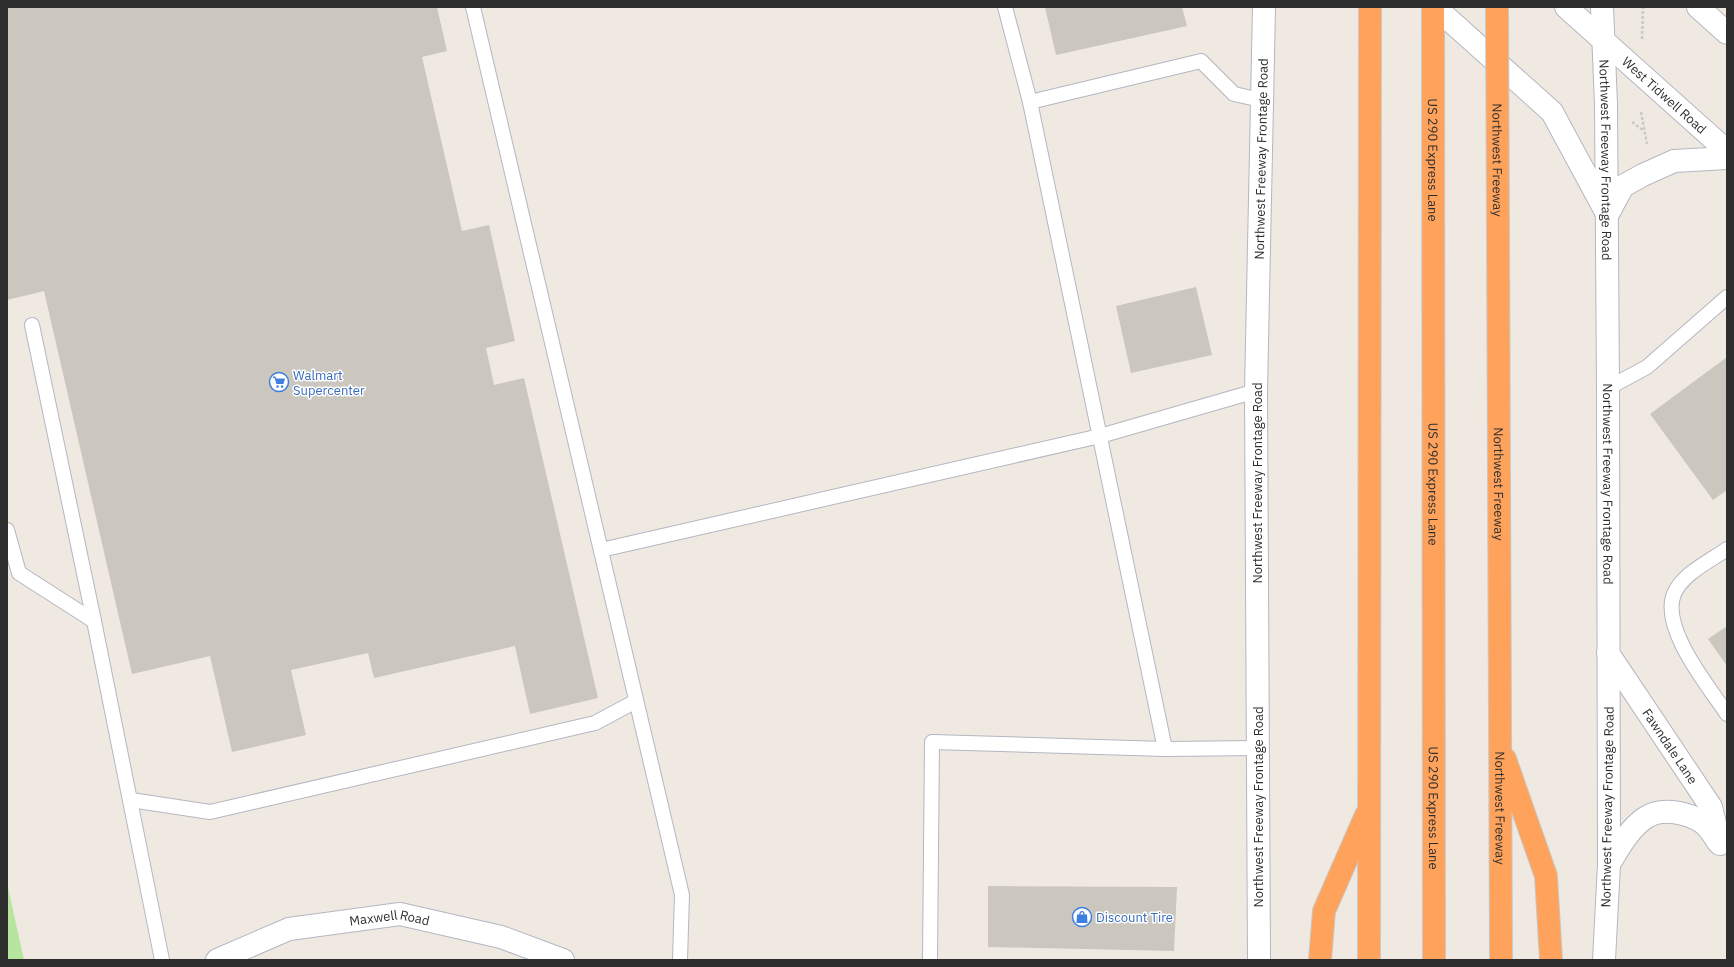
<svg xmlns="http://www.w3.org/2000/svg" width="1734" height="967" viewBox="0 0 1734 967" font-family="'IBM Plex Sans',sans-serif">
	<rect width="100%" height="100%" fill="#efe9e1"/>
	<!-- green -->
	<polygon fill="#b6e59e" points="7,883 24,960 7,960"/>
	<!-- building -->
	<g fill="#cbc7bf">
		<polygon points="7,7 437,7 447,51 422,57 462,231 489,225 515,341 486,348 494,385 524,378 598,698 530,714 515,646 374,678 368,653 291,670 306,735 232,752 210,656 132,674 44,291 7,300"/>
		<polygon points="1045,7 1182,7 1187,26 1056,55"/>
		<polygon points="1196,287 1212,355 1131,373 1116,306"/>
		<polygon points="1727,357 1727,490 1713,500 1650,414"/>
		<polygon points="1727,626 1727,666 1708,639"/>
		<polygon points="988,886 1177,887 1174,951 988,947"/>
	</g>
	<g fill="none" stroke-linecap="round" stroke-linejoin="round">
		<!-- lane casing -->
		<g stroke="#b4b7c1" stroke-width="16">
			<g id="lane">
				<polyline points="473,7 682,895 680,960"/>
				<polyline points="1005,7 1030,102 1201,61 1234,94 1261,100"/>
				<polyline points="1030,102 1165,749 1258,748"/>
				<polyline points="32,325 94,621 162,960"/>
				<polyline points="1608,388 1647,367 1727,297"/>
				<polyline points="7,530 19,573 94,621"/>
				<path d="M1727,549c-17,12 -45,25 -53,45 -14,34 35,93 53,120"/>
				<polyline points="601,550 1100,436 1256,391"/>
				<polyline points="131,800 210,812 595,723 636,701"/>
				<polyline points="930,960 932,742 1165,749"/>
			</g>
		</g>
		<!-- street casing -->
		<g stroke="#b4b7c1" stroke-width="24">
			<g id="street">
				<path id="s1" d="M1608,653l103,154 9,37"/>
				<path d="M1609,864c10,-16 20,-35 36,-46 16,-11 43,-6 58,5 6,4 11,13 15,19"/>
				<path id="s2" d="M217,960l72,-31 111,-15 101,23 62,23"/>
			</g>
		</g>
		<!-- secondary casing -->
		<g stroke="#b4b7c1" stroke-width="24">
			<g id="secondary">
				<polyline points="1435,7 1552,112 1606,212"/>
				<path id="s3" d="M1566,7l161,144"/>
				<path id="s4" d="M1602,7l4,97 2,284 1,476 -5,96"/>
				<polyline points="1698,7 1727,33"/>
				<polyline points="1609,212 1623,186 1643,175 1674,161 1727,158"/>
				<path id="s5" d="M1259,960l-3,-569 8,-384"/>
			</g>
		</g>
		<!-- highway casing -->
		<g stroke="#c9c9c9" stroke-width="24">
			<g id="highway">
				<path id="s6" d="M1433,7l1,953"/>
				<path id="s7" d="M1498,231l3,729"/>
				<polyline points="1505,759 1546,876 1551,960"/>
				<polyline points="1320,960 1324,911 1366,815"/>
				<polyline points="1369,960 1370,7"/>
			</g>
		</g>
		<!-- path -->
		<g stroke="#c9c9c9" stroke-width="2.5" stroke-dasharray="3 2" stroke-linecap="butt">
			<polyline points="1642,39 1643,7"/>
			<polyline points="1641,112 1647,144"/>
			<polyline points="1632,122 1644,131"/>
		</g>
		<!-- lane -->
		<use href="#lane" stroke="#fff" stroke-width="14"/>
		<!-- street -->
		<use href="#street" stroke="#fff" stroke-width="22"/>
		<!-- secondary -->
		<use href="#secondary" stroke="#fff" stroke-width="22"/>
		<!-- highway -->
		<use href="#highway" stroke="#ffa35c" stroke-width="22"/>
		<!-- highway-bridge casing -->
		<g stroke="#c9c9c9" stroke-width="24" stroke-linecap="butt">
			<g id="highway-bridge">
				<path id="s8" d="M1497,7l1,224"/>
			</g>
		</g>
		<!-- highway-bridge -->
		<use href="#highway-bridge" stroke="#ffa35c" stroke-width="22"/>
	</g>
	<!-- icons -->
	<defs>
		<g id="supermarket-ring" transform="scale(1)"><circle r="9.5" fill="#fff" stroke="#3f7fe0" stroke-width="1.5"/><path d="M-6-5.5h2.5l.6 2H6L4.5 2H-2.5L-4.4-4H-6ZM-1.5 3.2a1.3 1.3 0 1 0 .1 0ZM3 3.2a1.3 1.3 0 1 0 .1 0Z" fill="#3f7fe0"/></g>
		<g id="shop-ring" transform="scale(1)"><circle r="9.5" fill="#fff" stroke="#3f7fe0" stroke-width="1.5"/><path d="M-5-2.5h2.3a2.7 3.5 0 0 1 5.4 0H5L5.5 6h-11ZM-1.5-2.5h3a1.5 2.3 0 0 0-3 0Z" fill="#3f7fe0"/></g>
	</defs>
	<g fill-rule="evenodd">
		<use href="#supermarket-ring" x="279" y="382"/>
		<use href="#shop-ring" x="1082" y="917"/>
	</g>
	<g text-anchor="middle" stroke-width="3" stroke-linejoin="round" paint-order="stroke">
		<!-- street labels -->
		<g font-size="13" fill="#2e2e2e" stroke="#fff">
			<text dy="5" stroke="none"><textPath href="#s3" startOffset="132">West Tidwell Road</textPath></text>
			<text dy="5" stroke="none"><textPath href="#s5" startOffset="801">Northwest Freeway Frontage Road</textPath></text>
			<text dy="5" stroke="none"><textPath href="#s6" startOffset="153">US 290 Express Lane</textPath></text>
			<text dy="5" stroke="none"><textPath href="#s8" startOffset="153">Northwest Freeway</textPath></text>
			<text dy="5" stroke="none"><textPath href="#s4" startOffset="153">Northwest Freeway Frontage Road</textPath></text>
			<text transform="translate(1257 483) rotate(-90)" y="5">Northwest Freeway Frontage Road</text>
			<text dy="5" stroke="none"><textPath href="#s6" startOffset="477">US 290 Express Lane</textPath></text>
			<text dy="5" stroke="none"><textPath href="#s7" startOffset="253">Northwest Freeway</textPath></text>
			<text dy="5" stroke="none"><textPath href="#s4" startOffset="477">Northwest Freeway Frontage Road</textPath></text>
			<text dy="5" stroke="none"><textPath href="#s1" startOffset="112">Fawndale Lane</textPath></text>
			<text transform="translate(1258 807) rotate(-90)" y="5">Northwest Freeway Frontage Road</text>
			<text dy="5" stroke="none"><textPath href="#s6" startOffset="801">US 290 Express Lane</textPath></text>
			<text dy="5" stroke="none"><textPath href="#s7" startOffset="577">Northwest Freeway</textPath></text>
			<text transform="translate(1607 807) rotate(-89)" y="5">Northwest Freeway Frontage Road</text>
			<text dy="5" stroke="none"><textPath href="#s2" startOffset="180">Maxwell Road</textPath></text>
		</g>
		<!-- shop labels -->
		<g font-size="13" fill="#366cbe" stroke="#fff" text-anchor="start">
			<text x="293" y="380">Walmart<tspan x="293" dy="15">Supercenter</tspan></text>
			<text x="1096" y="922">Discount Tire</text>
		</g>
	</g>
	<!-- border -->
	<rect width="1734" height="967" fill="none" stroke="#2e2e2e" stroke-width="16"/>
</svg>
